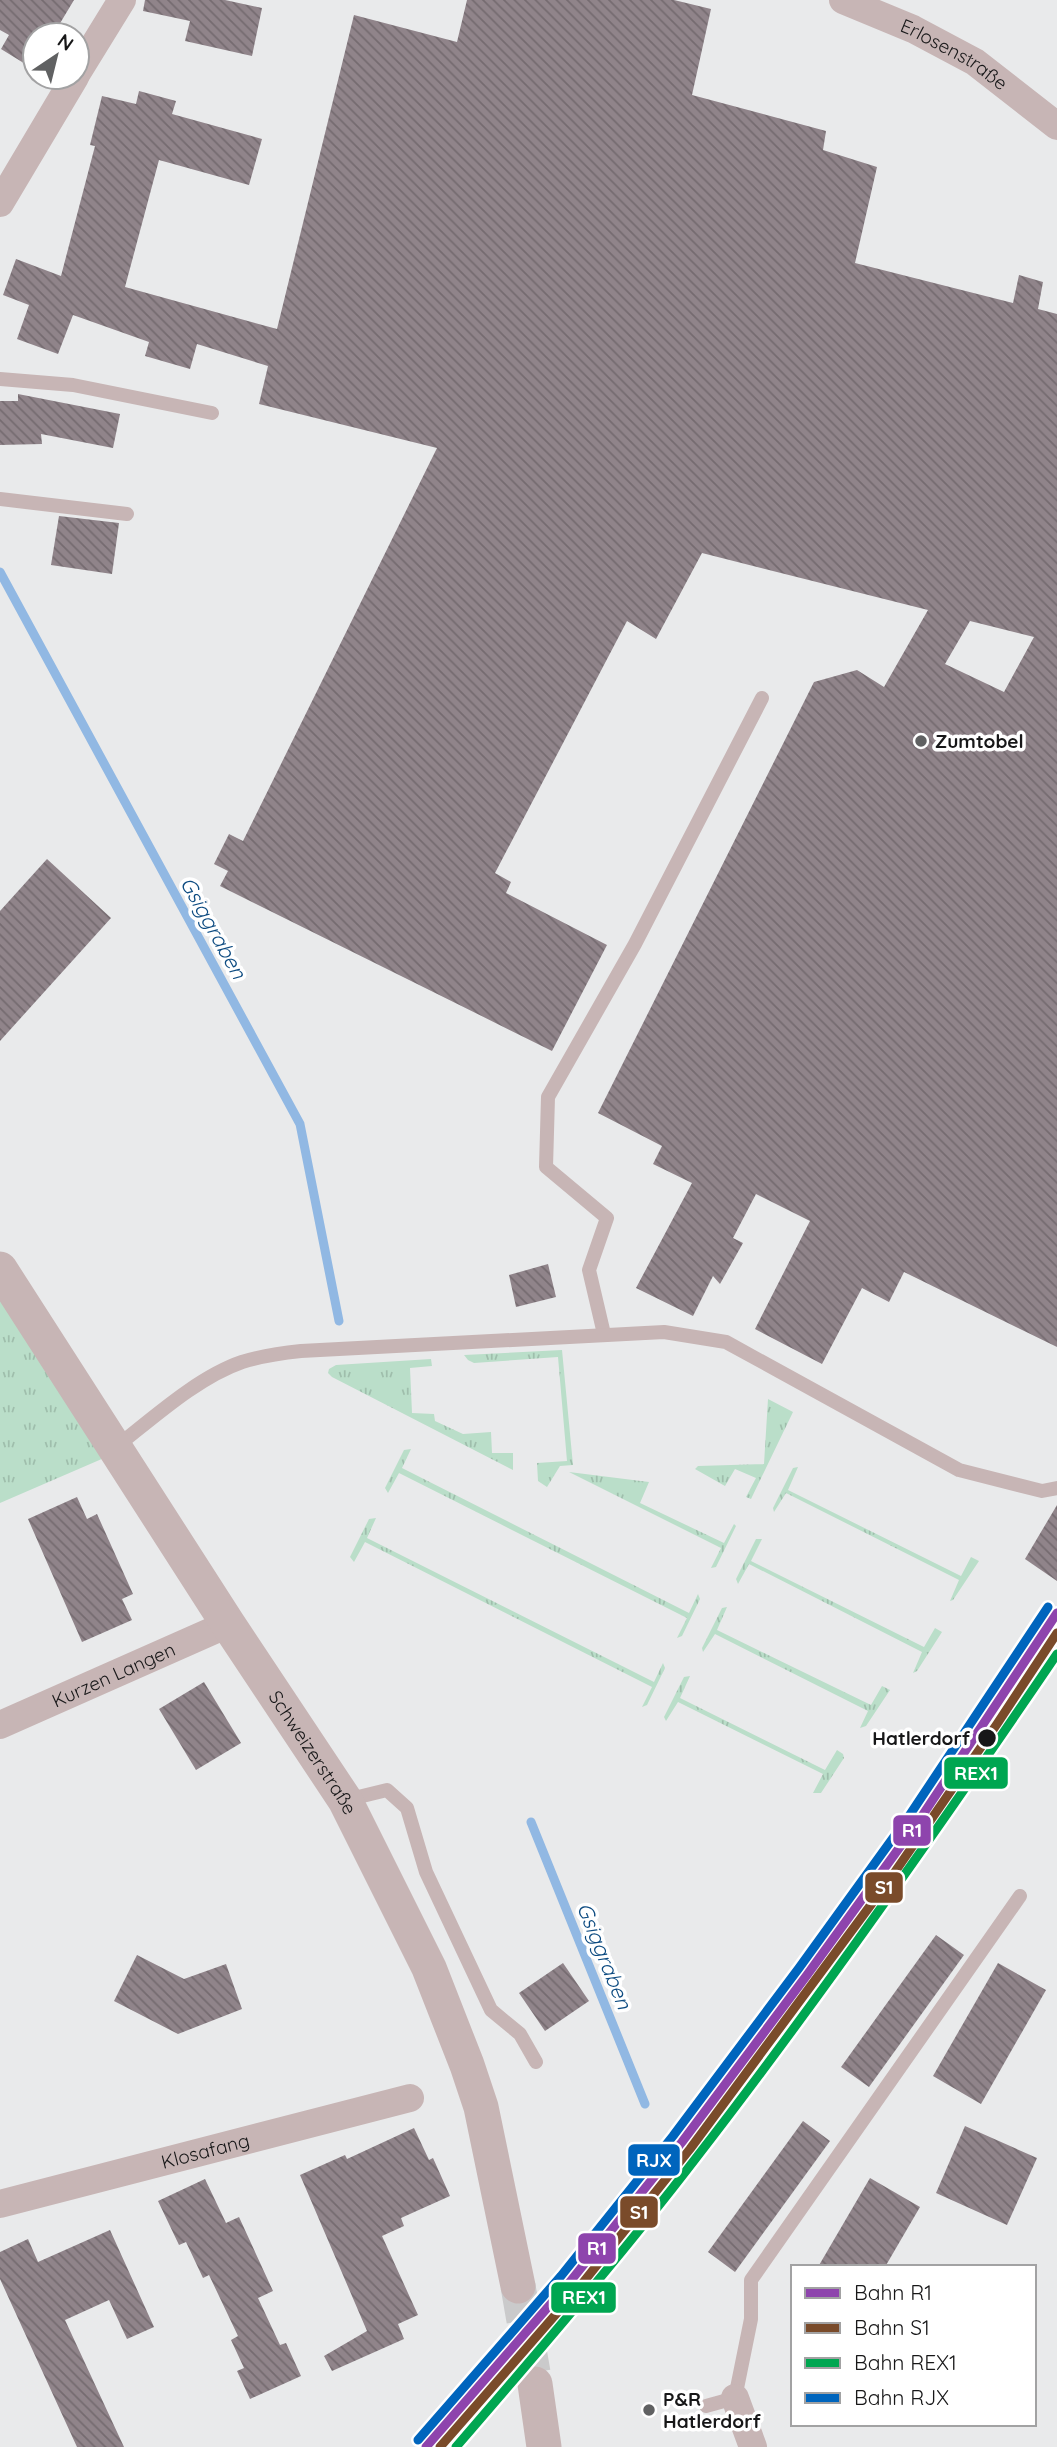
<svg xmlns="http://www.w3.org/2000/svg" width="1057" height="2447" viewBox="0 0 1057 2447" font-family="Quicksand,sans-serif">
	<defs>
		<pattern id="grass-tufts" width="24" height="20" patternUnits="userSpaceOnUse" patternTransform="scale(1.75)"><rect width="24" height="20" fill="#badec9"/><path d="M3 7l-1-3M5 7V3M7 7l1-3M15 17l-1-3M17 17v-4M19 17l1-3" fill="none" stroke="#9fbeac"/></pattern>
		<pattern id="building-back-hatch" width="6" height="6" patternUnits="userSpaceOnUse" patternTransform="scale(1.75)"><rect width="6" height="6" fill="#90848a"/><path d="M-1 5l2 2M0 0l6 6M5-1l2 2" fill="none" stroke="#756b70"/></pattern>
	</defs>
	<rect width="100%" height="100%" fill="#e9eaeb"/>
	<!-- grass -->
	<g fill="url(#grass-tufts)">
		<polygon points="0,1290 111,1455 0,1503"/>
		<polygon points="562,1350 573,1465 560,1466 547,1487 538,1481 537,1463 567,1461 558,1357 474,1363 468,1360 464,1355"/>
		<polygon points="431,1359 432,1366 410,1368 412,1413 434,1414 435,1421 463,1434 491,1432 492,1453 513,1453 513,1470 332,1377 328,1373 329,1369 336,1365"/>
		<polygon points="768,1399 793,1412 751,1499 746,1497 756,1478 735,1469 725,1486 695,1469 698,1466 764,1464"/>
		<polygon points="411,1449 402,1468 689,1613 698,1594 700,1599 682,1636 677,1638 687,1618 399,1473 388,1493 385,1488 404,1450"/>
		<polygon points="798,1467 788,1490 961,1576 971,1557 979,1561 953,1600 950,1601 959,1580 786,1493 774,1512 773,1508 793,1468"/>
		<polygon points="569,1472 649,1482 640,1503 724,1543 734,1524 736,1526 716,1567 711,1568 721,1548"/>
		<polygon points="376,1518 367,1538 654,1682 663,1663 665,1668 647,1705 642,1707 652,1687 365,1542 354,1562 350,1557 369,1519"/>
		<polygon points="756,1539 762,1539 751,1561 924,1647 935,1628 942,1632 917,1671 913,1673 922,1652 749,1564 738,1584 736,1579"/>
		<polygon points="727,1607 717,1630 871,1705 882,1686 890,1690 866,1726 860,1728 868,1711 715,1634 703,1652 702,1648 722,1608"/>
		<polygon points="690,1676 680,1698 825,1770 837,1750 843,1754 844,1758 821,1793 813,1793 823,1774 678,1702 666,1721 664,1717 684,1677"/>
	</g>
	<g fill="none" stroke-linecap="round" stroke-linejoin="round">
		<!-- stream -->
		<g stroke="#91b8e3" stroke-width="9">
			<polyline points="0,572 300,1124 339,1321"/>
			<polyline points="531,1822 645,2104"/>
		</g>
	</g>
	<!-- building -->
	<g fill="url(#building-back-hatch)" fill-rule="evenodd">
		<polygon points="0,0 74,0 53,35 35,35 35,70 1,49 9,35 0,30"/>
		<polygon points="145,0 225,0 262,8 252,56 185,41 190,21 143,11"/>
		<path d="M467,0h207l37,9 -19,86 134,36 -3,19 54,17 -22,96 158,40 6,-28 24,7 -5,27 19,5v1033l-153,-75 -15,30 -27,-14 -40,76 -67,-35 55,-108 -54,-27 -23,44 10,5 -23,41 -7,-8 -20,40 -57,-28 56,-105 -39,-19 9,-18 -64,-33 216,-431 43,-12 27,17 44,-77 -226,-57 -46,86 -29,-18 -132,252 16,9 -5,11 101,52 -55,106 -332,-165 8,-15 -14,-7 15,-30 14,7 194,-393 -178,-44 9,-38 -71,-22 -7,25 -45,-13 4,-14 -76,-27 -15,39 -41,-15 12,-34 -26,-10 13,-36 45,17 34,-130 -5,-1 12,-49 34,8 3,-13 37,10 -4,13 90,25 -13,46 -90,-25 -34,127 152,42 77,-314 103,27zM970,621l64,16 -30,55 -59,-28z"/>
		<polygon points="18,394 120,414 113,448 41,434 42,444 0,445 0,401 18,401"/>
		<polygon points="59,516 119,523 112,574 51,565"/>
		<polygon points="47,859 111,918 0,1041 0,911"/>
		<polygon points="548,1264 556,1297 516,1307 509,1275"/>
		<polygon points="77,1497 87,1519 97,1514 133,1594 122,1599 132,1620 82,1642 28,1519"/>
		<polygon points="1057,1505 1057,1581 1025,1559"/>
		<polygon points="204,1682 241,1743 196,1770 159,1709"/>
		<polygon points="936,1935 964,1955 869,2087 841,2067"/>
		<polygon points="137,1955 184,1979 226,1964 242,2009 178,2034 114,2001"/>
		<polygon points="563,1963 589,2001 545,2031 519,1993"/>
		<polygon points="998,1963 1046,1990 981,2104 933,2076"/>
		<polygon points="803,2121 830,2141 735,2272 708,2252"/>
		<polygon points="965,2126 1037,2158 1007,2225 936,2193"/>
		<polygon points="414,2128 429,2160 433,2158 450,2196 401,2218 404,2226 382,2236 418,2315 398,2324 404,2339 332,2371 324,2356 367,2331 300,2175 345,2155 347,2159"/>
		<polygon points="870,2178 920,2207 885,2267 818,2267"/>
		<polygon points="205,2179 226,2223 239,2217 273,2291 258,2298 280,2345 286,2343 301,2376 250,2399 237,2371 244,2368 231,2340 238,2336 209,2275 203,2278 186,2242 179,2245 158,2201"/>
		<polygon points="110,2230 154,2327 127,2339 109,2300 65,2320 124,2447 77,2447 0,2279 0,2252 28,2239 38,2262"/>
	</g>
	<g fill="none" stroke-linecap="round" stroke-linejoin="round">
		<!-- tertiary-tunnel -->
		<polyline stroke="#cacacb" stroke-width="35" stroke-dasharray="35 18" stroke-linecap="butt" points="518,2286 535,2384"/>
		<!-- service -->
		<g stroke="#c7b5b5" stroke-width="14">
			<polyline points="0,379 73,385 212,413"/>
			<polyline points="0,499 127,514"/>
			<polyline points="604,1334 589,1270 607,1218 546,1167 548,1097 635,944 762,698"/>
			<path d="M116,1447c37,-29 82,-70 126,-85 19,-6 40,-9 59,-11l363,-19 62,10 233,128 83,21 15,-3"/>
			<polyline points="346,1800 387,1790 407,1808 426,1872 491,2010 520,2034 536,2062"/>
			<polyline points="706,2406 735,2398 751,2319 751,2280 1020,1896"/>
		</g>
		<!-- minor -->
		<g stroke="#c7b5b5" stroke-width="28">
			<path id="s1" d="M843,0l70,29 62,33 82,64"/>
			<polyline points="77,73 122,0"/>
			<polyline points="0,203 75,77"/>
			<path id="s2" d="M0,1725l228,-101"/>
			<path id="s3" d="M0,2204l410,-106"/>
			<polyline points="735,2398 753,2447"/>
		</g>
		<!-- tertiary -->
		<g stroke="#c7b5b5" stroke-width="35">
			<path id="s4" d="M0,1269l228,355 117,176 84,168 38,97 14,42 37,179"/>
			<polyline points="535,2384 544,2447"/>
		</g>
		<!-- rail-1 casing -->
		<g stroke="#fff" stroke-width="14">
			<polyline id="rail-1" points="426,2447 569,2283 682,2142 807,1975 918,1822 1057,1613"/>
		</g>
		<!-- rail-2 casing -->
		<g stroke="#fff" stroke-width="14">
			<polyline id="rail-2" points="440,2447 577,2290 690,2149 890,1879 997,1724 1057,1633"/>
		</g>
		<!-- rail-3 casing -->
		<g stroke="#fff" stroke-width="14">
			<path id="rail-3" d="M456,2447c82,-95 164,-190 240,-289 127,-164 245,-333 361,-504"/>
		</g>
		<!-- rail-4 casing -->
		<g stroke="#fff" stroke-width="14">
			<polyline id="rail-4" points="418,2440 561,2276 673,2136 799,1968 909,1816 1048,1607"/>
		</g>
		<!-- rail-1 -->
		<use href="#rail-1" stroke="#8e44ad" stroke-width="9"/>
		<!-- rail-2 -->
		<use href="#rail-2" stroke="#7a4b2a" stroke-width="9"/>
		<!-- rail-3 -->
		<use href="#rail-3" stroke="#00a651" stroke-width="9"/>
		<!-- rail-4 -->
		<use href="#rail-4" stroke="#0065bd" stroke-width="9"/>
	</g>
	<!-- markers -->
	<g fill="#606162" stroke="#fff" stroke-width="2.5">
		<circle cx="921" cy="741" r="7"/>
		<circle cx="649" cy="2410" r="7"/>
	</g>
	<circle fill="#171718" stroke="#fff" stroke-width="2.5" cx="987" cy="1738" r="10"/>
	<g text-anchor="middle" stroke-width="7" stroke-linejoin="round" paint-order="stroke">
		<!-- street labels -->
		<g font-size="19" fill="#171718" stroke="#fff">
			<text dy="7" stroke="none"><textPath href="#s1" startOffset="124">Erlosenstraße</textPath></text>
			<text dy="7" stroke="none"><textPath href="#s2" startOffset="124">Kurzen Langen</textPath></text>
			<text dy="7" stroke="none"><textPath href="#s4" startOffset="576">Schweizerstraße</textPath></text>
			<text dy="7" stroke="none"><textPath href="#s3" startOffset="212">Klosafang</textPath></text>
		</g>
		<!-- poi labels -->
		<g font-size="19" font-weight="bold" fill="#171718" stroke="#fff" text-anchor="start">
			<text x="935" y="748">Zumtobel</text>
			<text x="663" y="2406">P&amp;R<tspan x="663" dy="22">Hatlerdorf</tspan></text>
		</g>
		<!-- stop labels -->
		<g font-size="19" font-weight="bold" fill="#171718" stroke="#fff" text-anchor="end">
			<text x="970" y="1745">Hatlerdorf</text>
		</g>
		<!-- water labels -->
		<g font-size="21" font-style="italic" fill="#0d4b81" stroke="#fff">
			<text transform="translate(213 928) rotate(61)" y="7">Gsiggraben</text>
			<text transform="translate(604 1956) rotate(68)" y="7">Gsiggraben</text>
		</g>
	</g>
	<g stroke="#fff" stroke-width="2.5">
		<rect x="943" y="1756" width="66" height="34" rx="7" fill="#00a651"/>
		<rect x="892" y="1814" width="40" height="33" rx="7" fill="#8e44ad"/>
		<rect x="864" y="1871" width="40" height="33" rx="7" fill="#7a4b2a"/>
		<rect x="627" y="2143" width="54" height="34" rx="7" fill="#0065bd"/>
		<rect x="619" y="2195" width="40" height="34" rx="7" fill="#7a4b2a"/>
		<rect x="577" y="2232" width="40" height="33" rx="7" fill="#8e44ad"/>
		<rect x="550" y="2281" width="67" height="33" rx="7" fill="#00a651"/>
	</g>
	<g font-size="19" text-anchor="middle" font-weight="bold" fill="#fff">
		<text x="976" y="1780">REX1</text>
		<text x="912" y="1837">R1</text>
		<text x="884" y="1894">S1</text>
		<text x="654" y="2167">RJX</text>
		<text x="639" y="2219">S1</text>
		<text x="597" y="2255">R1</text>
		<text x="584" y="2304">REX1</text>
	</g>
	<!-- legend -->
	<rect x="791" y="2265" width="245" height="161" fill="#ffffff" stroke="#a2a2a3" stroke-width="2"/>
	<rect x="805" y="2288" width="35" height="10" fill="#8e44ad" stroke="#a2a2a3" stroke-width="2"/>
	<text x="854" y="2300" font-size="21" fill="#171718">Bahn R1</text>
	<rect x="805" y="2323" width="35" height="10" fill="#7a4b2a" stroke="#a2a2a3" stroke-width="2"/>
	<text x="854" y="2335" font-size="21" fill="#171718">Bahn S1</text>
	<rect x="805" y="2358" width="35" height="10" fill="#00a651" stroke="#a2a2a3" stroke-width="2"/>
	<text x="854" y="2370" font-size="21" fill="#171718">Bahn REX1</text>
	<rect x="805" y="2393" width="35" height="10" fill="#0065bd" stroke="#a2a2a3" stroke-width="2"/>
	<text x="854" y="2405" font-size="21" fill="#171718">Bahn RJX</text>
	<!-- north arrow -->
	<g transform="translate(56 56) rotate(35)"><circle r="33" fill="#ffffff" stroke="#a2a2a3" stroke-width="2"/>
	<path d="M0-5L12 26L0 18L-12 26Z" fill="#606162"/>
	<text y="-10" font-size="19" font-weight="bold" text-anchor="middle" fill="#171718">N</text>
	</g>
</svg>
